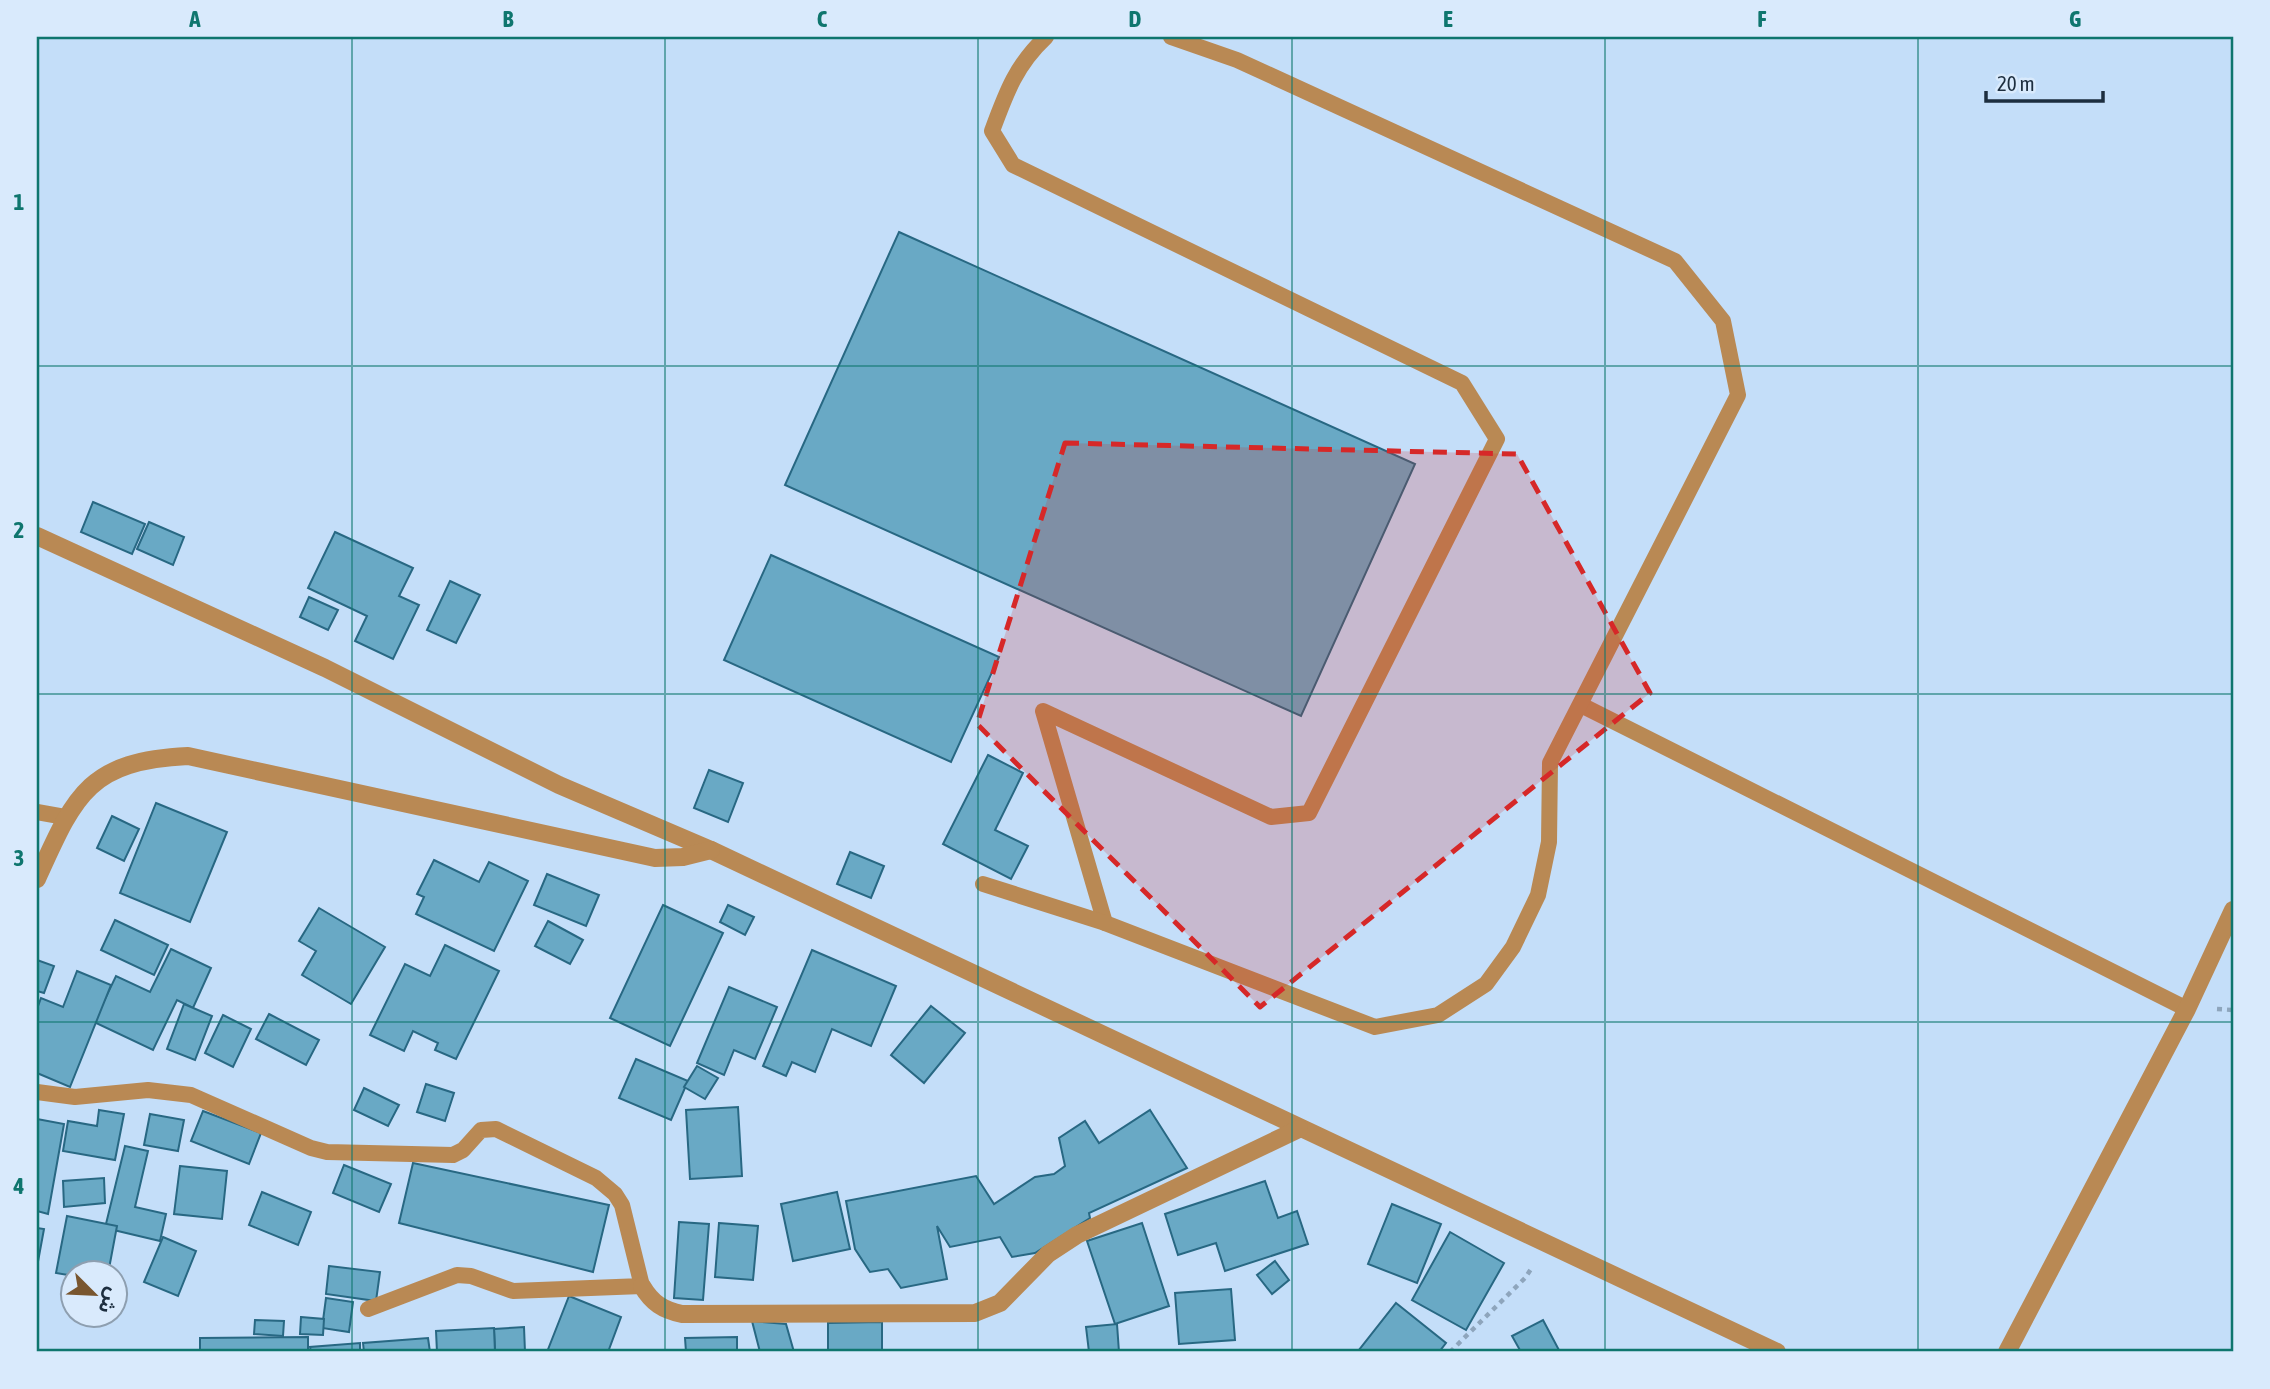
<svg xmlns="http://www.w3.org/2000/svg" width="2270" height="1389" viewBox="0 0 2270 1389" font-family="'Asap Condensed','Noto Sans Arabic',sans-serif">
	<rect width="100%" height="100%" fill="#c4def9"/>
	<!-- building -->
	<g fill="#69a9c5" stroke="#286883" stroke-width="2">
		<polygon points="899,232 1415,464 1301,716 785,485"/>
		<polygon points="93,502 145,524 132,554 81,532"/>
		<polygon points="149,522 184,537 173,565 137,549"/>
		<polygon points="335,532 413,568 399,596 419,605 393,659 355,641 367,616 308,588"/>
		<polygon points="771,555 999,657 951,762 724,660"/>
		<polygon points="450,581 480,595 456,643 427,630"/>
		<polygon points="309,597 338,610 328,630 300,617"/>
		<polygon points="988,755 1023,773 995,830 1028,846 1011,879 943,844"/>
		<polygon points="709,770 743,783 728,822 694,808"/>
		<polygon points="156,803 227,832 190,922 120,893"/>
		<polygon points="112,816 139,829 124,861 97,848"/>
		<polygon points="850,852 884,866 871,898 837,884"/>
		<polygon points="434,860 479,882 489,862 528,881 494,951 416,914 424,897 417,894"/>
		<polygon points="547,874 599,895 586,926 534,905"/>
		<polygon points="663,905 723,933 670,1046 610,1018"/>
		<polygon points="728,905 754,917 745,935 720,922"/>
		<polygon points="319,908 385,947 351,1004 302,975 316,951 299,941"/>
		<polygon points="115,920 168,945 154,975 101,950"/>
		<polygon points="548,921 583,940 570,964 535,946"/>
		<polygon points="445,945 499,971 456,1059 435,1050 438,1043 413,1031 404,1051 370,1035 405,964 430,976"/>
		<polygon points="171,949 211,968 193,1008 177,1000 153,1050 94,1022 116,976 150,992"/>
		<polygon points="812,950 896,986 871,1046 832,1029 815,1072 792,1062 786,1076 763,1066"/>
		<polygon points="37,960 54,966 44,993 37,991"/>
		<polygon points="77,971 111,985 70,1087 37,1073 37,1009 41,998 63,1007"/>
		<polygon points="729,987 777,1007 755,1059 734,1050 724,1075 697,1063"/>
		<polygon points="184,1004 212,1016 195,1060 167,1049"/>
		<polygon points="931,1006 965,1033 924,1083 891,1055"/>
		<polygon points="269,1014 319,1040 306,1065 256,1039"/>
		<polygon points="223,1015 251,1029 233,1067 205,1053"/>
		<polygon points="636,1059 688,1081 671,1120 619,1098"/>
		<polygon points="697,1066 718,1078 705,1099 684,1087"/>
		<polygon points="426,1084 454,1093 445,1121 417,1112"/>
		<polygon points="364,1088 399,1105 388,1126 354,1110"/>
		<polygon points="738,1107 742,1176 690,1179 686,1110"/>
		<polygon points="99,1110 124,1114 115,1160 63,1151 68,1121 97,1126"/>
		<polygon points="1150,1110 1187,1168 1089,1213 1090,1218 1035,1253 1012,1257 1000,1237 950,1247 937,1226 947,1279 901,1288 888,1269 870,1272 855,1249 846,1201 976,1176 994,1204 1035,1177 1054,1174 1065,1166 1059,1138 1085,1121 1099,1143"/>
		<polygon points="203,1111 261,1133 249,1164 191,1141"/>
		<polygon points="150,1114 184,1120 178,1151 144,1145"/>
		<polygon points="37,1119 64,1124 48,1214 37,1211"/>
		<polygon points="125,1146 148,1151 135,1207 166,1214 160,1241 105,1228"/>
		<polygon points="413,1163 609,1205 593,1272 399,1223"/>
		<polygon points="344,1165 391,1184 379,1212 333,1193"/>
		<polygon points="180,1166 227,1171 222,1219 174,1214"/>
		<polygon points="104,1178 105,1203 64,1207 63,1181"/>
		<polygon points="1265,1181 1278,1218 1297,1211 1308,1244 1225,1271 1216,1243 1178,1255 1165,1214"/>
		<polygon points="262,1192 311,1212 298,1245 249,1225"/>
		<polygon points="837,1192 850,1249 793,1261 781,1204"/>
		<polygon points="1392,1204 1441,1224 1417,1283 1368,1264"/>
		<polygon points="67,1216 117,1226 108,1274 74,1274 74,1276 56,1273"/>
		<polygon points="679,1222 709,1224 703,1300 674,1298"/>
		<polygon points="719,1223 758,1226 753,1280 715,1277"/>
		<polygon points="1142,1223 1169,1306 1115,1324 1087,1241"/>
		<polygon points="37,1228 44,1229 37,1267"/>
		<polygon points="1450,1232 1504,1263 1466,1330 1412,1300"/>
		<polygon points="163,1237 196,1251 178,1296 144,1282"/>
		<polygon points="1275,1261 1289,1280 1272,1294 1257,1275"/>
		<polygon points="329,1266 380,1272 376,1301 326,1294"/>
		<polygon points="1231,1289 1235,1340 1179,1344 1175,1293"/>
		<polygon points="569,1296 621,1317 608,1352 547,1352"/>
		<polygon points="326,1298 353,1302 349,1332 322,1328"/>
		<polygon points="1396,1303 1446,1343 1439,1352 1363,1352 1359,1350"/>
		<polygon points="301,1317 324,1319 323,1335 300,1334"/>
		<polygon points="255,1320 284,1321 283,1336 254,1334"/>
		<polygon points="1543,1320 1560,1352 1521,1352 1512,1336"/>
		<polygon points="752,1321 786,1324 794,1352 760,1352"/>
		<polygon points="882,1322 882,1352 828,1352 828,1323"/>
		<polygon points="1117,1324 1119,1352 1089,1352 1086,1327"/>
		<polygon points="524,1327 525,1352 495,1352 494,1329"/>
		<polygon points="494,1328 495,1352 437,1352 436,1331"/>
		<polygon points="308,1337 308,1352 200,1352 200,1338"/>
		<polygon points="737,1337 737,1352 686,1352 685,1338"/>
		<polygon points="428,1338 430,1352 364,1352 363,1343"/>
		<polygon points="360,1343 360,1352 311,1352 310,1347"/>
	</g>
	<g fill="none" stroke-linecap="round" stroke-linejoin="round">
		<!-- path -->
		<g stroke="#8ea5bc" stroke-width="4.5" stroke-dasharray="5 5" stroke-linecap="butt">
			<polyline points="2217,1009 2233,1010"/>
			<polyline points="1450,1352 1525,1278 1531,1269"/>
		</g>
		<!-- lane -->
		<g stroke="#b98954" stroke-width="16">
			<path d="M1046,37c-30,28 -40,56 -54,94l21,34 449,218 35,56 -188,374 -38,4 -228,-106 62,212"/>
			<polyline points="1581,705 2187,1009"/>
			<polyline points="37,812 65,817"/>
			<polyline points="983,884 1105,923 1375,1027 1438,1015 1486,984 1513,947 1538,895 1549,842 1550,763 1738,395 1723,321 1675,261 1237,60 1171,37"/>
			<polyline points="37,1092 75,1097 148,1090 191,1095 311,1148 327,1152 453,1155 463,1150 481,1130 496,1129 596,1178 615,1194 622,1205 642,1286 513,1291 471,1276 457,1275 368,1309"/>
		</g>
		<!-- street -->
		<g stroke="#b98954" stroke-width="18">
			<polyline points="37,536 325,668 559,785 711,850 1777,1352"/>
			<path d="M37,879c38,-84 51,-118 151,-123l467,102 28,-1 28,-7"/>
			<path d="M642,1286c10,17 21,24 40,28l293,-1 25,-10 48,-49 29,-19 222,-106"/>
			<polyline points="2007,1352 2187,1009 2233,910"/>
		</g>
	</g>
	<!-- marked area -->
	<path fill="#d62828" fill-opacity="0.2" stroke="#d62828" stroke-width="5" stroke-dasharray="14 9" stroke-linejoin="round" d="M1065,443l452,11 133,239 -390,314 -283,-283z"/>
	<!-- grid -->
	<path fill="none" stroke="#0f766e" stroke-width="2" stroke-opacity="0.55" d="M352,37v1315M665,37v1315M978,37v1315M1292,37v1315M1605,37v1315M1918,37v1315M37,366h2196M37,694h2196M37,1022h2196"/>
	<!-- border -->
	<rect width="2270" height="1389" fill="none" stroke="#d9eafc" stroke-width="77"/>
	<!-- north arrow -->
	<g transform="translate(94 1294) rotate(114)"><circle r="33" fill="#d9eafc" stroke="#8e9fb0" stroke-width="2"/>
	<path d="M0-5L12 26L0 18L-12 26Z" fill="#79562f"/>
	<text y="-10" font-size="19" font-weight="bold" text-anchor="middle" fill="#1d2e3f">ش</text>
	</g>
	<!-- scale -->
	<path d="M1986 91v10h117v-10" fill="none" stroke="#1d2e3f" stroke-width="3.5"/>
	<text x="1997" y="91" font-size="21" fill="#1d2e3f" stroke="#d9eafc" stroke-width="5" paint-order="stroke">20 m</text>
	<rect x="38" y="38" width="2194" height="1312" fill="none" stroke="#0f766e" stroke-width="2.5"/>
	<g font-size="23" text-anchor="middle" font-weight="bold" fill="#0f766e">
		<text x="195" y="27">A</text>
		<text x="508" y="27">B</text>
		<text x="822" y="27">C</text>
		<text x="1135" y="27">D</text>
		<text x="1448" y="27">E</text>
		<text x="1762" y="27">F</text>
		<text x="2075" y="27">G</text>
		<text x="19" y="210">1</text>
		<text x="19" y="538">2</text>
		<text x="19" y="866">3</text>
		<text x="19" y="1194">4</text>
	</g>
</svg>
